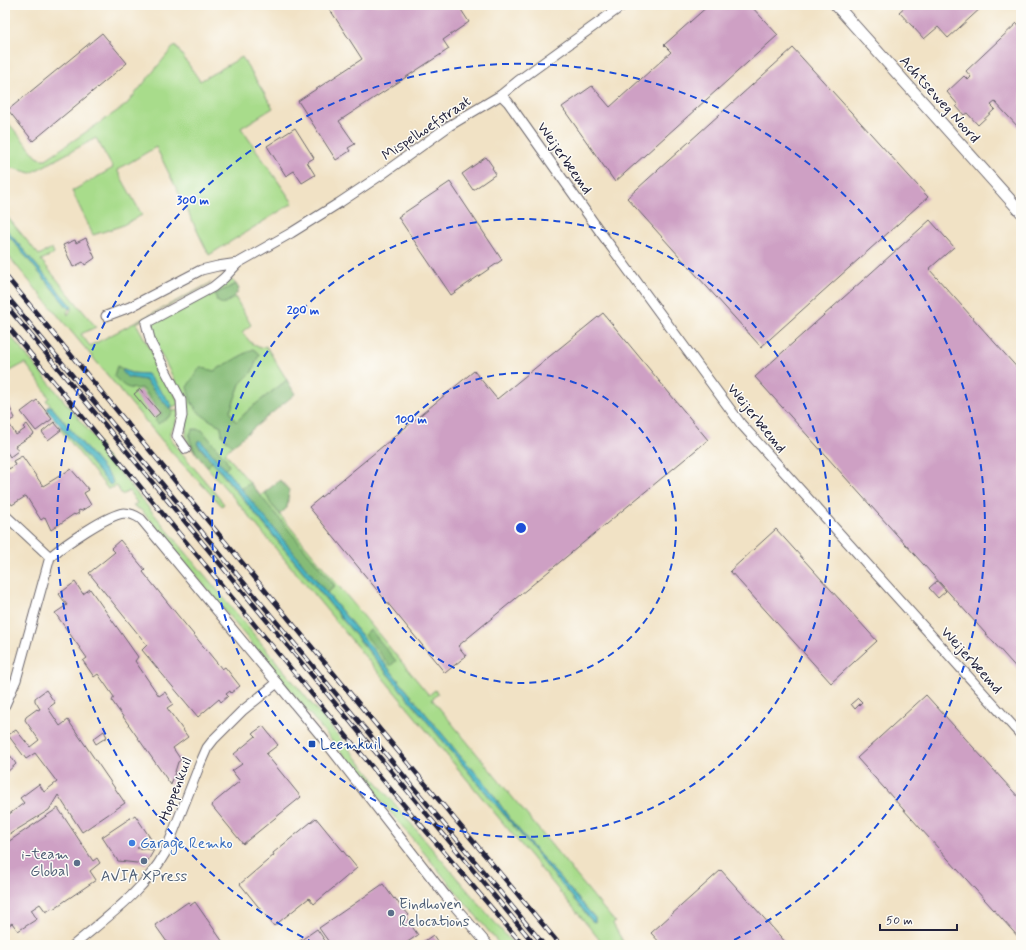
<svg xmlns="http://www.w3.org/2000/svg" width="1026" height="950" viewBox="0 0 1026 950" font-family="Mynerve,sans-serif">
	<rect width="100%" height="100%" fill="#fdfcf7"/>
	<filter id="ink" filterUnits="userSpaceOnUse"><feTurbulence type="fractalNoise" baseFrequency=".025" numOctaves="2"/><feDisplacementMap in="SourceGraphic" scale="8" xChannelSelector="R" yChannelSelector="G"/><feConvolveMatrix kernelMatrix="1 2 1 2 8 2 1 2 1" color-interpolation-filters="sRGB"/></filter>
	<filter id="wash" filterUnits="userSpaceOnUse"><feTurbulence type="fractalNoise" baseFrequency=".012" numOctaves="4" result="noise"/><feDisplacementMap in="SourceGraphic" scale="16" xChannelSelector="R" yChannelSelector="G"/><feGaussianBlur stdDeviation="0.9" result="paint"/><feColorMatrix in="noise" values="0 0 0 0 0 0 0 0 0 0 0 0 0 0 0 0 0 1.4 0 .05"/><feComposite in="paint" operator="in"/></filter>
	<g filter="url(#wash)">
		<rect width="100%" height="100%" fill="#f1e2c5"/>
		<!-- green -->
		<g fill="#a8dc8b" stroke="#657f63">
			<polygon points="175,45 200,81 242,57 273,108 241,128 293,203 209,255 156,147 117,170 142,215 121,226 93,235 72,191 113,168 96,138 31,173 5,166 5,119 37,157 42,159 46,159 126,105"/>
			<polygon points="5,214 39,255 52,248 54,254 41,260 96,327 81,334 90,346 211,283 195,292 138,322 137,325 174,392 179,404 171,408 172,407 167,399 147,374 131,373 117,366 114,376 142,388 162,413 161,415 170,416 173,411 179,410 175,426 170,431 170,437 176,446 224,504 222,506 174,455 5,252 5,231 69,309 67,312 68,315 72,308 5,228"/>
			<path d="M232,280l4,4 -21,10 14,7 6,-4 16,28 -9,7 9,11 9,5 6,-2 21,34 -35,27 -16,15 -6,-10 10,-28 12,-12 7,-18 -6,-5 -39,22 -23,31c8,12 17,18 30,24l1,9 10,11 -7,7 25,30 -9,6 -16,-19 4,-4 -31,-37c-15,1 -6,16 -3,24l-6,-8 -3,-8 1,-23 -2,-14 -31,-59 3,-2 -8,-15z"/>
			<path d="M5,329l97,118 -2,2 333,401 81,95h-14l-350,-425 -9,-10 -8,-4 4,-3 -8,-12 -7,4 -5,-9 -9,3 -49,-61 4,-1 47,58 3,-4 -2,-3 -65,-78 3,-2c-7,-13 -15,-24 -24,-35l-20,11v-6l6,-4 -6,-11z"/>
			<polygon points="212,462 592,921 595,922 595,918 532,846 510,819 483,780 462,758 327,593 335,586 260,496 265,492 271,504 429,695 435,690 438,694 432,699 603,908 615,922 613,924 625,945 604,945 233,497 207,467"/>
		</g>
		<!-- forest -->
		<g fill="#86bc77" stroke="#546f59">
			<path d="M236,284l3,5c-4,8 -8,12 -17,15l-5,-3 -2,-7z"/>
			<path d="M253,349l6,5 -7,18 -12,12 -10,28 6,10 16,-15 35,-27 8,14 -63,52 -10,-11 -1,-9c-22,-11 -28,-15 -34,-39l13,-20 14,4z"/>
			<path d="M117,366l6,4 -1,1 8,7h10l5,2 24,28h2l2,3 -3,5 -12,8 -3,-4 6,-5 1,-2 -20,-25c-15,2 -18,-1 -28,-12z"/>
			<path d="M193,429l9,1 24,29 3,7 -4,4 -25,-30 -3,4 15,18 -5,5c-7,-8 -24,-28 -14,-38z"/>
			<polygon points="280,480 289,490 287,508 280,514 271,504 265,492"/>
			<polygon points="250,483 335,586 327,593 241,489"/>
			<polygon points="371,630 396,661 390,666 365,635 368,631"/>
		</g>
		<!-- water -->
		<g fill="#48b6c2" stroke="#356c7e">
			<polygon points="5,228 72,307 71,309 68,308 5,231"/>
			<polygon points="123,370 131,373 147,374 172,405 171,408 169,408 145,380 127,377 122,371"/>
			<polygon points="48,406 51,406 111,478 113,483 110,485 109,484 47,410"/>
			<polygon points="200,440 236,482 462,758 483,780 510,819 532,846 595,918 595,922 592,921 197,443"/>
		</g>
		<g id="blocks">
			<!-- building -->
			<g fill="#cea0c4">
				<polygon points="327,5 458,5 469,22 443,40 449,49 339,121 355,144 348,148 350,151 336,160 298,101 362,59"/>
				<polygon points="709,5 750,5 778,35 615,182 562,107 592,86 610,107 671,52 664,45"/>
				<polygon points="907,5 981,5 982,7 948,38 938,27 924,39 913,27 914,27 912,26 899,12"/>
				<polygon points="1017,23 1021,28 1021,126 1019,128 995,102 991,105 995,109 978,125 967,113 964,115 956,106 958,105 947,92 964,76 968,80 971,77 966,71"/>
				<polygon points="102,33 127,63 33,141 8,110"/>
				<polygon points="793,48 928,197 761,347 627,198"/>
				<polygon points="295,128 314,158 307,162 315,175 302,183 294,171 286,176 267,146"/>
				<polygon points="486,157 493,167 492,168 496,174 473,190 462,174"/>
				<polygon points="450,182 502,260 451,295 398,217"/>
				<polygon points="930,220 954,247 929,269 1021,372 1021,673 755,377"/>
				<polygon points="86,238 95,258 85,265 83,262 73,267 63,245 75,240 76,243"/>
				<polygon points="603,313 708,440 458,646 466,656 445,673 309,507 474,371 497,399"/>
				<polygon points="140,389 160,413 154,418 134,394"/>
				<polygon points="37,400 52,419 36,431 21,412"/>
				<polygon points="7,402 15,418 8,422 16,435 25,429 23,427 27,424 34,434 15,446 18,451 10,457 5,449 5,403"/>
				<polygon points="54,422 61,430 48,440 42,432"/>
				<polygon points="22,456 43,486 71,469 89,490 84,493 91,505 81,511 80,510 78,511 79,513 75,515 74,514 51,530 45,517 41,520 26,496 12,505 5,494 5,469 8,467 9,469 15,465 13,461"/>
				<polygon points="776,529 877,641 831,683 730,571"/>
				<polygon points="120,540 145,570 143,572 180,618 222,669 225,667 240,686 231,693 230,691 226,694 228,696 221,702 219,699 198,717 142,650 147,645 89,573 115,552 111,548"/>
				<polygon points="937,581 946,591 938,598 929,588"/>
				<polygon points="75,582 83,594 90,589 138,657 135,661 159,696 165,692 173,704 167,708 188,737 173,748 181,760 178,762 171,785 112,701 114,697 98,674 94,677 83,661 87,658 55,613 67,605 59,594"/>
				<polygon points="46,690 55,703 48,708 60,726 68,720 125,803 82,832 58,795 49,810 5,837 5,811 8,815 24,803 20,798 39,784 44,792 57,782 35,753 26,759 8,735 16,730 30,747 39,740 25,720 26,717 37,709 38,710 40,709 35,701 35,698"/>
				<polygon points="926,695 1021,800 1021,940 857,758"/>
				<polygon points="858,698 862,702 855,709 851,704"/>
				<polygon points="263,726 278,745 266,754 301,797 243,844 211,805 240,781 232,771 242,764 234,754 256,736 253,733"/>
				<polygon points="104,731 107,737 96,744 93,739"/>
				<polygon points="10,755 16,764 5,774 5,756 6,758"/>
				<polygon points="58,808 93,861 97,858 100,863 90,871 96,880 53,909 52,908 46,912 40,904 31,910 37,919 18,931 12,923 5,928 5,844"/>
				<polygon points="135,815 151,839 137,848 154,850 146,864 118,861 102,837"/>
				<polygon points="316,818 357,868 314,904 309,898 274,926 240,884 274,855 273,853"/>
				<polygon points="721,870 788,945 662,945 651,933"/>
				<polygon points="383,884 394,899 395,898 403,910 404,909 409,915 406,918 418,935 403,945 331,945 319,928"/>
				<polygon points="188,902 191,905 195,902 225,945 162,945 167,942 155,925"/>
				<polygon points="317,929 328,945 294,945"/>
				<polygon points="433,935 440,945 419,945"/>
			</g>
		</g>
	</g>
	<g filter="url(#ink)">
		<use href="#blocks" fill-opacity="0" stroke="#6a656b" stroke-width="1"/>
		<g fill="none" stroke-linecap="round" stroke-linejoin="round">
			<!-- minor casing -->
			<g stroke="#6a656b" stroke-width="11">
				<g id="minor">
					<polyline points="501,95 508,102 601,233 741,424 1021,735"/>
					<polyline points="106,316 130,307 201,270 218,266 238,263"/>
					<polyline points="186,449 177,436 182,416 181,400 151,343 146,323 213,287 224,278 238,263 291,233 339,203 381,175 449,126 501,95 518,81 623,5"/>
					<polyline points="5,515 50,557"/>
					<path d="M50,557c14,-12 57,-42 74,-44 7,0 11,2 17,6l180,217 124,159 43,50"/>
					<polyline points="5,705 16,680 50,557"/>
					<path d="M74,945c33,-28 70,-54 91,-92l35,-89 7,-16 7,-9 28,-28 35,-28"/>
				</g>
			</g>
			<!-- tertiary casing -->
			<g stroke="#6a656b" stroke-width="13">
				<polyline id="tertiary" points="836,5 1021,212"/>
			</g>
			<!-- minor -->
			<use href="#minor" stroke="#fff" stroke-width="9"/>
			<!-- tertiary -->
			<use href="#tertiary" stroke="#fff" stroke-width="11"/>
			<!-- rail casing -->
			<g stroke="#22223b" stroke-width="4.5">
				<g id="rail">
					<polyline points="5,275 387,738 560,945"/>
					<polyline points="5,294 544,945"/>
					<polyline points="5,304 535,945"/>
					<polyline points="5,323 392,791 523,945"/>
				</g>
			</g>
			<!-- rail -->
			<use href="#rail" stroke="#fdfcf7" stroke-width="3" stroke-dasharray="9" stroke-linecap="butt"/>
		</g>
	</g>
	<!-- distance rings -->
	<g fill="none" stroke="#1d4ed8" stroke-width="2" stroke-dasharray="7 5">
		<circle cx="521" cy="528" r="155"/>
		<circle cx="521" cy="528" r="309"/>
		<path d="M314 943A464 464 0 1 1 728 943"/>
	</g>
	<!-- markers -->
	<rect fill="#1a4fb4" stroke="#fdfcf7" stroke-width="1.5" x="308" y="740" width="8" height="8" rx="2"/>
	<circle fill="#3f7fe0" stroke="#fdfcf7" stroke-width="1.5" cx="132" cy="843" r="4"/>
	<g fill="#5c6f8a" stroke="#fdfcf7" stroke-width="1.5">
		<circle cx="144" cy="861" r="4"/>
		<circle cx="77" cy="863" r="4"/>
		<circle cx="391" cy="913" r="4"/>
	</g>
	<g text-anchor="middle" stroke-width="3" stroke-linejoin="round" paint-order="stroke">
		<!-- street labels -->
		<g font-size="15" fill="#22223b" stroke="#fdfcf7">
			<text transform="translate(940 99) rotate(48)" y="5">Achtseweg Noord</text>
			<text transform="translate(426 128) rotate(-34)" y="5">Mispelhoefstraat</text>
			<text transform="translate(565 158) rotate(55)" y="5">Weijerbeemd</text>
			<text transform="translate(757 418) rotate(51)" y="5">Weijerbeemd</text>
			<text transform="translate(972 660) rotate(48)" y="5">Weijerbeemd</text>
			<text transform="translate(175 789) rotate(-69)" y="5">Hoppenkuil</text>
		</g>
		<!-- transit labels -->
		<g font-size="15" fill="#164399" stroke="#fdfcf7" text-anchor="start">
			<text x="320" y="749">Leemkuil</text>
		</g>
		<!-- shop labels -->
		<g font-size="15" fill="#366cbe" stroke="#fdfcf7" text-anchor="start">
			<text x="140" y="848">Garage Remko</text>
		</g>
		<!-- service labels -->
		<g font-size="15" fill="#4e5e75" stroke="#fdfcf7" text-anchor="end">
			<text x="69" y="859">i-team<tspan x="69" dy="17">Global</tspan></text>
			<text x="144" y="881" text-anchor="middle">AVIA XPress</text>
			<text x="399" y="909" text-anchor="start">Eindhoven<tspan x="399" dy="17">Relocations</tspan></text>
		</g>
	</g>
	<circle cx="521" cy="528" r="6" fill="#1d4ed8" stroke="#fdfcf7" stroke-width="2"/>
	<g font-size="12" text-anchor="middle" font-weight="bold" fill="#1d4ed8" stroke="#fdfcf7" stroke-width="3" stroke-linejoin="round" paint-order="stroke">
		<text x="193" y="204">300 m</text>
		<text x="303" y="314">200 m</text>
		<text x="411" y="423">100 m</text>
	</g>
	<!-- margin -->
	<rect width="1026" height="950" fill="none" stroke="#fdfcf7" stroke-width="20"/>
	<!-- scale -->
	<path d="M880 924v6h77v-6" fill="none" stroke="#22223b" stroke-width="2"/>
	<text x="886" y="924" font-size="12" fill="#22223b" stroke="#fdfcf7" stroke-width="3" paint-order="stroke">50 m</text>
</svg>
